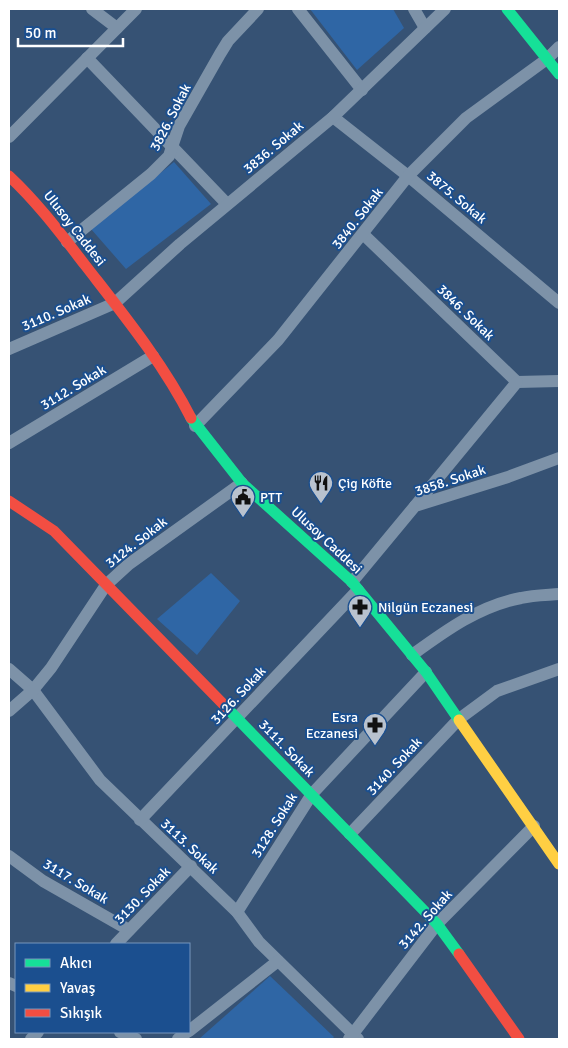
<svg xmlns="http://www.w3.org/2000/svg" width="568" height="1048" viewBox="0 0 568 1048" font-family="Signika,sans-serif">
	<rect width="100%" height="100%" fill="#365274"/>
	<!-- green -->
	<g fill="#2f66a5">
		<polygon points="310,9 393,9 404,28 357,70"/>
		<polygon points="174,162 211,204 126,269 91,229"/>
		<polygon points="211,573 240,601 197,655 157,619"/>
		<polygon points="270,976 334,1037 332,1039 199,1039"/>
	</g>
	<g fill="none" stroke-linecap="round" stroke-linejoin="round">
		<!-- street -->
		<g stroke="#7d92a8" stroke-width="12">
			<polyline points="92,9 117,28"/>
			<polyline points="298,9 362,90"/>
			<polyline points="414,9 425,28"/>
			<polyline points="87,58 227,204"/>
			<polyline points="333,117 408,176 559,303"/>
			<polyline points="9,137 136,9"/>
			<polyline points="363,234 517,382 559,381"/>
			<polyline points="67,242 151,174 169,156 179,126 220,54 228,41 258,9"/>
			<polyline points="9,349 115,303 180,244 333,117 445,9"/>
			<polyline points="195,426 278,340 408,176 466,118 547,59 559,47"/>
			<polyline points="9,443 153,356"/>
			<polyline points="415,506 517,382"/>
			<polyline points="352,582 415,506 508,477 559,458"/>
			<path d="M412,655c33,-24 67,-49 109,-57 12,-3 26,-3 38,-4"/>
			<polyline points="9,669 33,690 100,780 237,912 259,942 358,1039"/>
			<polyline points="9,711 33,690 51,668 106,585 129,564 242,483"/>
			<polyline points="140,820 358,590"/>
			<polyline points="350,834 459,719 497,691 559,669"/>
			<polyline points="9,856 43,881 129,930"/>
			<polyline points="237,912 312,794 426,672"/>
			<polyline points="116,944 191,866"/>
			<polyline points="9,983 16,986"/>
			<polyline points="189,1031 278,961"/>
			<polyline points="120,1032 136,1039"/>
			<polyline points="31,1039 38,1032"/>
			<polyline points="178,1039 187,1032"/>
			<polyline points="349,1039 437,924 534,826"/>
		</g>
		<!-- fast -->
		<g stroke="#16e098" stroke-width="11">
			<polyline points="507,9 559,74"/>
			<polyline points="191,418 242,483 352,582 426,672 459,720"/>
			<polyline points="227,708 437,924 459,954"/>
		</g>
		<!-- slow -->
		<polyline stroke="#ffcf43" stroke-width="11" points="459,720 559,864"/>
		<!-- jam -->
		<g stroke="#f24e42" stroke-width="11">
			<path d="M9,176c29,27 52,58 76,89 38,49 78,98 106,153"/>
			<polyline points="9,501 54,531 227,708"/>
			<polyline points="459,954 519,1039"/>
		</g>
	</g>
	<!-- icons -->
	<defs>
		<g id="restaurant-pin" transform="scale(1.25)"><path d="M0 17L-7.5 6A9.5 9.5 0 1 1 7.5 6Z" fill="#b9c2ce" stroke="#1b4f8f"/><path d="M-5-6h1v4h1v-4h1v4h1v-4h1v5L-1.5 .5V6h-2V.5L-5-1ZM5-6V6H3V1.5H1.5Q1.5-4 5-6Z" fill="#111"/></g>
		<g id="civic-pin" transform="scale(1.25)"><path d="M0 17L-7.5 6A9.5 9.5 0 1 1 7.5 6Z" fill="#b9c2ce" stroke="#1b4f8f"/><path d="M-.6-6.5H3V-4.5H.6V-3L4-1V1h2V6H-6V1h2V-1L-.6-3ZM-1.2 2.5V6h2.4V2.5Z" fill="#111"/></g>
		<g id="pharmacy-pin" transform="scale(1.25)"><path d="M0 17L-7.5 6A9.5 9.5 0 1 1 7.5 6Z" fill="#b9c2ce" stroke="#1b4f8f"/><path d="M-2-6h4v4h4v4h-4v4h-4v-4h-4v-4h4Z" fill="#111"/></g>
	</defs>
	<g fill-rule="evenodd">
		<use href="#restaurant-pin" x="321" y="483"/>
		<use href="#civic-pin" x="243" y="497"/>
		<use href="#pharmacy-pin" x="360" y="607"/>
		<use href="#pharmacy-pin" x="375" y="725"/>
	</g>
	<g text-anchor="middle" stroke-width="4" stroke-linejoin="round" paint-order="stroke">
		<!-- street labels -->
		<g font-size="14" fill="#fff" stroke="#1b4f8f">
			<text transform="translate(170 117) rotate(-63)" y="5">3826. Sokak</text>
			<text transform="translate(273 147) rotate(-40)" y="5">3836. Sokak</text>
			<text transform="translate(457 197) rotate(40)" y="5">3875. Sokak</text>
			<text transform="translate(357 218) rotate(-52)" y="5">3840. Sokak</text>
			<text transform="translate(75 228) rotate(52)" y="5">Ulusoy Caddesi</text>
			<text transform="translate(56 312) rotate(-23)" y="5">3110. Sokak</text>
			<text transform="translate(466 312) rotate(44)" y="5">3846. Sokak</text>
			<text transform="translate(73 387) rotate(-31)" y="5">3112. Sokak</text>
			<text transform="translate(450 480) rotate(-18)" y="5">3858. Sokak</text>
			<text transform="translate(327 540) rotate(43)" y="5">Ulusoy Caddesi</text>
			<text transform="translate(136 542) rotate(-38)" y="5">3124. Sokak</text>
			<text transform="translate(238 695) rotate(-47)" y="5">3126. Sokak</text>
			<text transform="translate(287 748) rotate(46)" y="5">3111. Sokak</text>
			<text transform="translate(394 766) rotate(-47)" y="5">3140. Sokak</text>
			<text transform="translate(274 825) rotate(-58)" y="5">3128. Sokak</text>
			<text transform="translate(190 846) rotate(43)" y="5">3113. Sokak</text>
			<text transform="translate(76 881) rotate(31)" y="5">3117. Sokak</text>
			<text transform="translate(142 895) rotate(-46)" y="5">3130. Sokak</text>
			<text transform="translate(425 919) rotate(-49)" y="5">3142. Sokak</text>
		</g>
		<!-- poi labels -->
		<g font-size="14" fill="#fff" stroke="#1b4f8f" text-anchor="start">
			<text x="338" y="488">Çig Köfte</text>
			<text x="260" y="502">PTT</text>
			<text x="378" y="612">Nilgün Eczanesi</text>
			<text x="358" y="722" text-anchor="end">Esra<tspan x="358" dy="16">Eczanesi</tspan></text>
		</g>
	</g>
	<!-- border -->
	<rect width="568" height="1048" fill="none" stroke="#ffffff" stroke-width="20"/>
	<!-- legend -->
	<rect x="15" y="943" width="175" height="90" fill="#1b4f8f" stroke="#7695bc"/>
	<rect x="25" y="959" width="25" height="8" fill="#16e098" stroke="#7695bc"/>
	<text x="60" y="968" font-size="15" fill="#ffffff">Akıcı</text>
	<rect x="25" y="984" width="25" height="8" fill="#ffcf43" stroke="#7695bc"/>
	<text x="60" y="993" font-size="15" fill="#ffffff">Yavaş</text>
	<rect x="25" y="1009" width="25" height="8" fill="#f24e42" stroke="#7695bc"/>
	<text x="60" y="1018" font-size="15" fill="#ffffff">Sıkışık</text>
	<!-- scale -->
	<path d="M18 38v8h105v-8" fill="none" stroke="#ffffff" stroke-width="2.5"/>
	<text x="25" y="38" font-size="15" fill="#ffffff" stroke="#1b4f8f" stroke-width="4" paint-order="stroke">50 m</text>
</svg>
